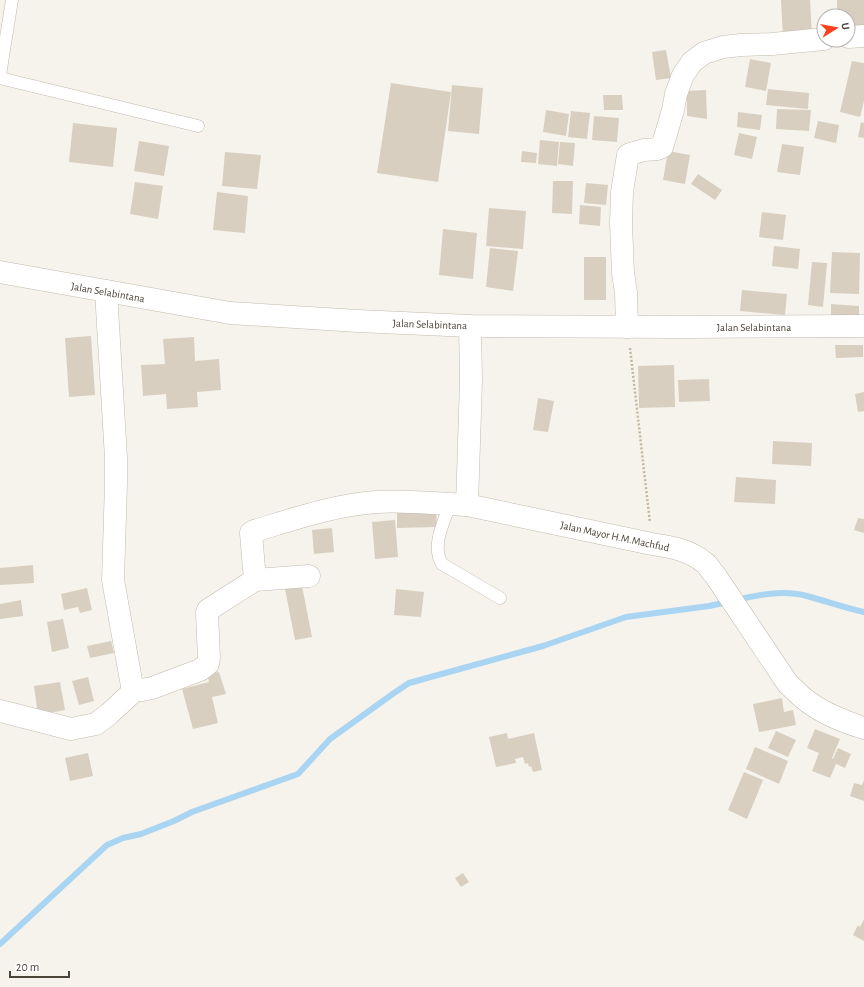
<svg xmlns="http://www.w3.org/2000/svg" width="864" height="987" viewBox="0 0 864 987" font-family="'Alegreya Sans',sans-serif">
	<rect width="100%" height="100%" fill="#f6f3ec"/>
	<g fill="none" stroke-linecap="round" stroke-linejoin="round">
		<!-- stream -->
		<g stroke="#a9d4f2" stroke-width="6">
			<path d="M737,600c22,-6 47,-10 70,-4 19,5 38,12 57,16"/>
			<polyline points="0,944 107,845 123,838 141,834 174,821 192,812 298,774 330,739 394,693 409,683 543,646 626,617 709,606 728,602"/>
		</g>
	</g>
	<!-- building -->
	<g fill="#d8cfc1">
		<polygon points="781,0 810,0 812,36 783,37"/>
		<polygon points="837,0 864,0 864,33 848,33 848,16 837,16"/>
		<polygon points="666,50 671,78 656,80 652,52"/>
		<polygon points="750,59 771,63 766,91 745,87"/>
		<polygon points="852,61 864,63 864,101 860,117 840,112"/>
		<polygon points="391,83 451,92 438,182 377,173"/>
		<polygon points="452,85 483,88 479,134 448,131"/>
		<polygon points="768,89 809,93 808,109 766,105"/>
		<polygon points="706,90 707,119 687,116 687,91"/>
		<polygon points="603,95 622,95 623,110 604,110"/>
		<polygon points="777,109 811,110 809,131 776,129"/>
		<polygon points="546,110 569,114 566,136 543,132"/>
		<polygon points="571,111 590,113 587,139 568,137"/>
		<polygon points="738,112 762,115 760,130 737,127"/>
		<polygon points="594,116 619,118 617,142 592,140"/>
		<polygon points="818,121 839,125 836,143 814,138"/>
		<polygon points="861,122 864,123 864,138 858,137"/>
		<polygon points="73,123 117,128 113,167 69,162"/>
		<polygon points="739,133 757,137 752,159 734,155"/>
		<polygon points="540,140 559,142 557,166 538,164"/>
		<polygon points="139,141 169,146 164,176 134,171"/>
		<polygon points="560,142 575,143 573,166 558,164"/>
		<polygon points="782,144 804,147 800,175 777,172"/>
		<polygon points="522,151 537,153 536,163 521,162"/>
		<polygon points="668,151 690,155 685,184 663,180"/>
		<polygon points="225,152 261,155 257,189 222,186"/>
		<polygon points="698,174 722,190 715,200 691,184"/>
		<polygon points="553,181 573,181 572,214 552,213"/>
		<polygon points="135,182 163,186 158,219 130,214"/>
		<polygon points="586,183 608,185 606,205 584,203"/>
		<polygon points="217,192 248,196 245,233 213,230"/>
		<polygon points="580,205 601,207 600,226 579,224"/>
		<polygon points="489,208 526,211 523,249 486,246"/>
		<polygon points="762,212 786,215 783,240 759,237"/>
		<polygon points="443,229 477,233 473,279 439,275"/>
		<polygon points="774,246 800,249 798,269 772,266"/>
		<polygon points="490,248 518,251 513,291 486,287"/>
		<polygon points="832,252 860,253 859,294 830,293"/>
		<rect x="584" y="257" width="22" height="43"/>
		<polygon points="812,262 827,263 823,307 808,305"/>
		<polygon points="742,290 787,294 785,315 740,311"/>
		<polygon points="831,304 859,306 859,320 831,321"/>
		<polygon points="91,336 95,395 69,397 65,338"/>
		<polygon points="194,337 195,361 219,359 221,390 197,392 198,407 167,409 166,394 143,396 141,365 165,364 163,339"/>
		<polygon points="835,345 863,345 863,357 836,358"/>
		<polygon points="674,365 675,407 639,408 638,366"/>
		<polygon points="709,379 710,401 679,402 678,380"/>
		<polygon points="864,392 864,411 858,412 855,394"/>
		<polygon points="538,398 554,401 548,432 533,430"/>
		<polygon points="773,441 812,443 811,466 772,464"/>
		<polygon points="736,477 776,480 775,504 734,502"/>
		<polygon points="397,510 436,510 437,527 397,528"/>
		<polygon points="858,518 864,519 864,533 854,530"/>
		<polygon points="395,520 398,557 375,559 372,522"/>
		<polygon points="332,528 334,552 314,554 312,530"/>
		<polygon points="33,565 34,583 0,585 0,568"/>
		<polygon points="302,586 312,637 295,640 285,589"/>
		<polygon points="87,588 92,610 80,613 78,607 64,610 61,594"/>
		<polygon points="396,589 424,592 421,617 394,615"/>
		<polygon points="21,600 23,616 0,619 0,604"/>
		<polygon points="63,619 69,648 52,652 47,622"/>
		<polygon points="111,641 114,653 90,658 87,646"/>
		<polygon points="219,672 226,694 212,697 218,723 193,729 182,689 209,682 207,674"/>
		<polygon points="88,677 94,701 79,705 72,681"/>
		<polygon points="60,682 65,710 38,715 34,686"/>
		<polygon points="782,698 784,712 793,710 796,725 759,732 753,704"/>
		<polygon points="815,729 840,739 832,758 833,759 838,748 851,754 845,768 836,764 830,778 812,771 819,753 807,748"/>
		<polygon points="776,731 796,740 788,757 768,748"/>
		<polygon points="507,733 508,739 534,733 542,770 533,772 531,766 529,767 528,763 525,764 523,757 515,759 516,763 496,767 489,737"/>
		<polygon points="755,747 788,761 779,784 746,769"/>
		<polygon points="88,753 93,776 70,781 65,758"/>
		<polygon points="744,772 763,780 747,819 728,810"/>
		<polygon points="864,780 864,801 850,796 854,783 862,785"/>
		<polygon points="463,873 469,882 461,887 455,878"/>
		<polygon points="864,919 864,941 853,935 858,925 860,927"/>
	</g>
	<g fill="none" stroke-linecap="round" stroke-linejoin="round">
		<!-- service casing -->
		<g stroke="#c2bbae" stroke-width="13">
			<g id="service">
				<polyline points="0,75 12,0"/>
				<polyline points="0,78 198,126"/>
				<path d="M450,504c-6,18 -19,42 -8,60l58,34"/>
			</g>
		</g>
		<!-- minor casing -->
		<g stroke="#c2bbae" stroke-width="23">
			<g id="minor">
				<polyline points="848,37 864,36"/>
				<polyline points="106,291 116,458 116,483 113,580 132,686 135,690 142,690 152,688 200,670 208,664 209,658 207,613 208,610 255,580"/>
				<path d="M470,326l1,55 -4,124 185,39c19,3 38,6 53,19 4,3 6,8 10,12l73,109c5,4 9,9 14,13 16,14 42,25 62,31"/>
				<polyline points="627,327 626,293 623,273 621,223 622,192 628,155 630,154 644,150 657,149 662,147 663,144 673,110 676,94 683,75 692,62 704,53 723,47 741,45 772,44 824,39"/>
				<path d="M309,576l-54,4 -4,-47 3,-2c40,-12 80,-26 122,-29 30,-2 61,2 91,3"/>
				<polyline points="0,711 71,729 96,724 109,714 135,690"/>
			</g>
		</g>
		<!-- tertiary casing -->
		<g stroke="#c2bbae" stroke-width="23">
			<polyline id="tertiary" points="0,272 230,313 358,321 470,326 684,327 864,326"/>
		</g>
		<!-- path -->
		<polyline stroke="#c4b79f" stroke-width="2.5" stroke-dasharray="2 2" stroke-linecap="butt" points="630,348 650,523"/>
		<!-- service -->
		<use href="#service" stroke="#fff" stroke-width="12"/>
		<!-- minor -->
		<use href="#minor" stroke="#fff" stroke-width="22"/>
		<!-- tertiary -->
		<use href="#tertiary" stroke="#fff" stroke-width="22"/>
	</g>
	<g text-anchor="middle" stroke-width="3" stroke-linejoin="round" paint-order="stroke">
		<!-- street labels -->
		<g font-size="11" fill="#4b4439" stroke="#fff">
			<text transform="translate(108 292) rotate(10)" y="4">Jalan Selabintana</text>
			<text transform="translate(430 324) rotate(2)" y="4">Jalan Selabintana</text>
			<text x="754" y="331">Jalan Selabintana</text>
			<text transform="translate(615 536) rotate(12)" y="4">Jalan Mayor H.M.Machfud</text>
		</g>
	</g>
	<!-- north arrow -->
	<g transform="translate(836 28) rotate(79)"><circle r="19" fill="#ffffff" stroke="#b7b4b0"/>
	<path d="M0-3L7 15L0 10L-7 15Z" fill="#fc3f1d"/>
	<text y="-6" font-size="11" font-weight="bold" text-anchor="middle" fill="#4b4439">U</text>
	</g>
	<!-- scale -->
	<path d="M10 971v6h59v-6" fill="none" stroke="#4b4439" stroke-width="2"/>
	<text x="16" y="971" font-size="12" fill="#4b4439" stroke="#ffffff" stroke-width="3" paint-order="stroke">20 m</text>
</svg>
